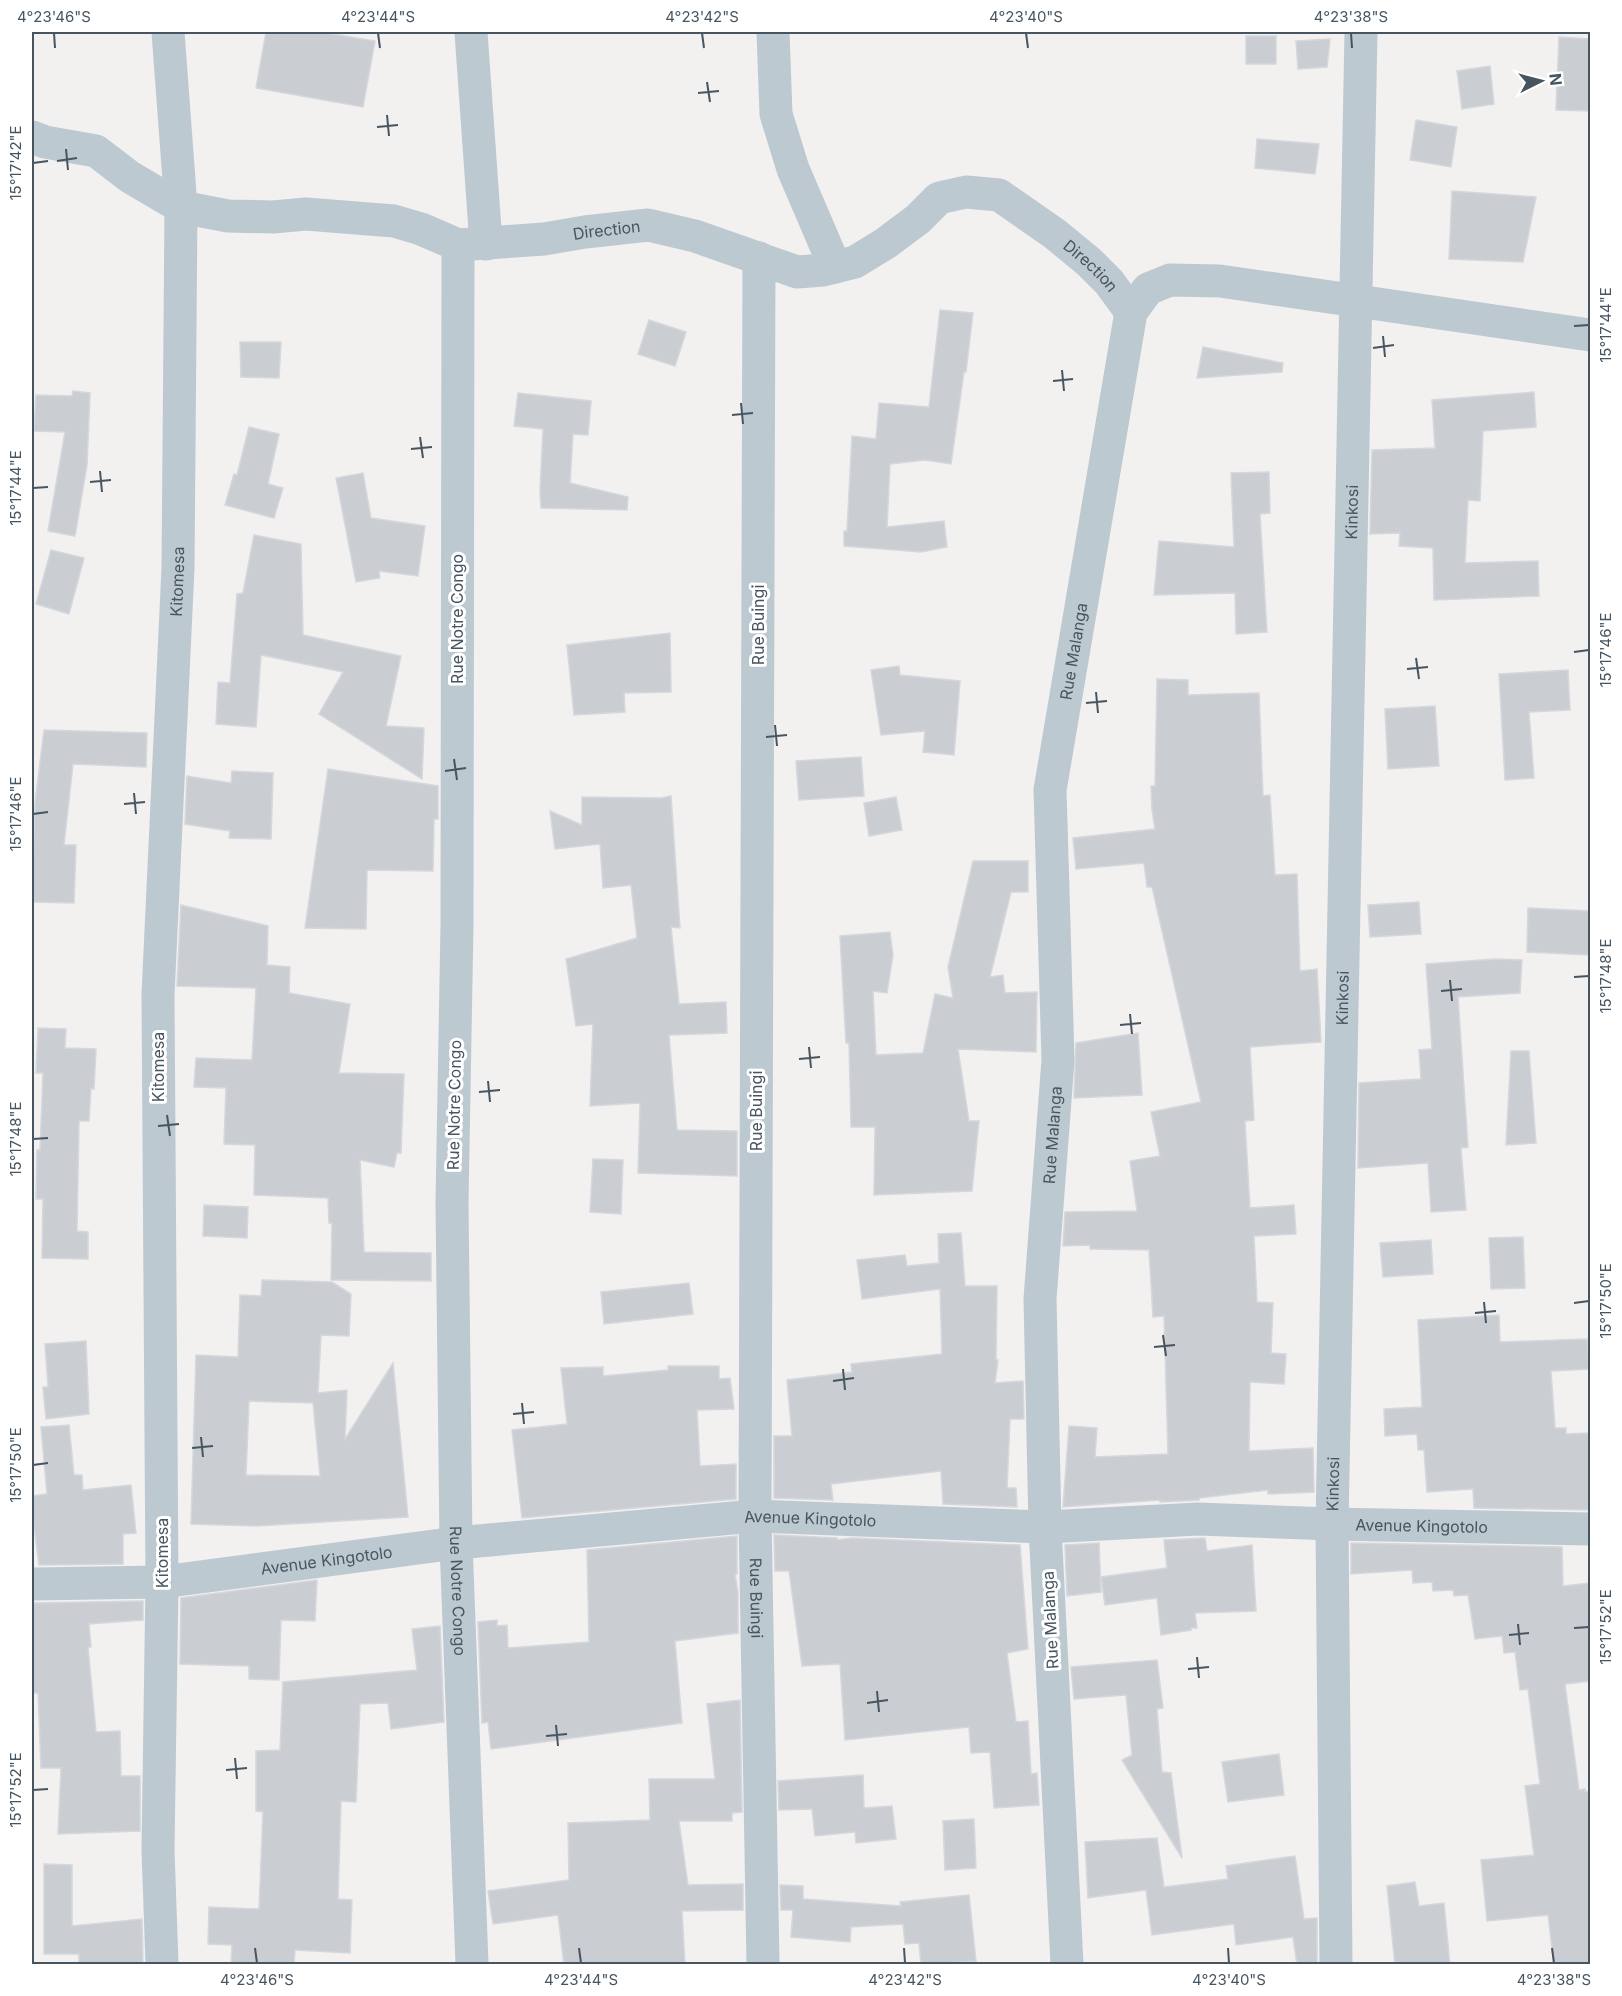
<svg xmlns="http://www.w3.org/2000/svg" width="1622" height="1996" viewBox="0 0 1622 1996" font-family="Inter,sans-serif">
	<rect width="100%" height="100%" fill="#f3f0f0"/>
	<!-- building -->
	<g fill="#caced3" stroke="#d4d7dc" stroke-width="1.5" fill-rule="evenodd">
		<polygon points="266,32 321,32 375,41 363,107 256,88"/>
		<rect x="1246" y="36" width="30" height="28"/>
		<polygon points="1559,37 1590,39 1590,111 1556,110"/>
		<polygon points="1330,39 1327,67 1298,69 1296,41"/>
		<polygon points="1490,66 1494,104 1462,109 1457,71"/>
		<polygon points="1416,120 1457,127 1451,167 1410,160"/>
		<polygon points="1257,139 1319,144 1315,174 1255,168"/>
		<polygon points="1452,191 1536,197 1523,262 1449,259"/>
		<polygon points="940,310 973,313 966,372 964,372 951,464 925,460 890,464 887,527 944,521 947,547 921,552 844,546 844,531 847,531 852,436 876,439 879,403 929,407"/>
		<polygon points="649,320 686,332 675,366 638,354"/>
		<polygon points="240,342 281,342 279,378 241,377"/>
		<polygon points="1203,347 1283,363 1282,372 1197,378"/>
		<polygon points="73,391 90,393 87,465 75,536 48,531 65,432 34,431 36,395 72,396"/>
		<polygon points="1534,392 1536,427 1483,431 1480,501 1468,500 1465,563 1538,561 1539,596 1434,600 1433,548 1399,546 1400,533 1370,534 1372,450 1435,448 1432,400"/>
		<polygon points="518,393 591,401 588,435 573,434 570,483 628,497 627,510 541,508 540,491 543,429 514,426"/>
		<polygon points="249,427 279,434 268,484 283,488 274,518 225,505 234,474 237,475"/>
		<polygon points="1269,472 1270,513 1260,514 1267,632 1236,634 1235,593 1154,595 1159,541 1234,547 1231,473"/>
		<polygon points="363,473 371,518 425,526 418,576 379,571 380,578 356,582 336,478"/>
		<polygon points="254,535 301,544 303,635 401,656 386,726 424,728 422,779 319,714 343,672 261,655 256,727 216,724 218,682 230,683 237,594 243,593"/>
		<polygon points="51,550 84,558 69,614 36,604"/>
		<polygon points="670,633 671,692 624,693 625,712 574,715 567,645"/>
		<polygon points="899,666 900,675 960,681 954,755 923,752 925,731 881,735 871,670"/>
		<polygon points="1568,670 1570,710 1529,712 1534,778 1505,780 1499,674"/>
		<polygon points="1157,679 1188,680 1188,695 1259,693 1263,796 1270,795 1275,875 1297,874 1300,971 1317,969 1321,1042 1250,1047 1254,1120 1245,1121 1250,1208 1294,1205 1296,1234 1254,1236 1257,1302 1273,1303 1271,1353 1286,1354 1284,1384 1250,1382 1249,1451 1313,1448 1314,1492 1268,1494 1268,1490 1199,1498 1199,1500 1160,1502 1160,1500 1063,1507 1069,1426 1097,1428 1095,1457 1168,1454 1164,1316 1153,1317 1149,1250 1090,1249 1090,1245 1063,1246 1065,1212 1137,1211 1130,1161 1160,1156 1151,1112 1201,1102 1152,887 1147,887 1144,863 1076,869 1073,838 1155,829 1152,810 1151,786 1155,786"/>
		<polygon points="1435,706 1439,766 1388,769 1385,709"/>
		<polygon points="44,730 147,733 146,767 73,764 64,845 76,845 74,903 32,902 35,803"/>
		<polygon points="861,757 864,796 799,800 796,761"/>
		<polygon points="328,769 438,786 438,819 434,819 433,871 367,870 366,929 305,928"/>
		<polygon points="232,771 273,773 271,839 229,838 230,831 185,824 187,776 231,783"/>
		<polygon points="671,796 680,928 671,927 679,1004 726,1002 727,1033 669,1035 677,1130 737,1131 737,1176 638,1173 640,1103 590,1106 593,1024 576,1026 566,959 637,938 631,885 603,888 600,844 555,849 550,811 582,825 582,797 661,798"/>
		<polygon points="896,797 902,830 869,836 864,803"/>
		<polygon points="973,861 1028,861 1028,892 1011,892 990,977 1003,975 1005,993 1037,992 1036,1052 958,1049 969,1121 979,1121 972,1191 874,1195 875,1127 851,1127 849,1043 846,1043 840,936 890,932 893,955 887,993 873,991 876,1055 923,1053 935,994 953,998 948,967"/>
		<polygon points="1419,902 1421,934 1370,937 1368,905"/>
		<polygon points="181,905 268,926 267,965 290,967 289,993 350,1004 339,1073 404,1074 401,1153 397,1153 394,1167 360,1160 364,1252 431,1253 431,1281 331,1280 332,1223 329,1223 328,1198 254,1195 255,1145 224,1144 226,1088 194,1087 196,1058 252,1060 256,988 177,986"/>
		<polygon points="1528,908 1590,911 1590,955 1527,952"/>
		<polygon points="1496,959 1522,960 1520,993 1458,997 1468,1147 1461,1148 1466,1210 1431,1212 1428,1163 1358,1168 1359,1083 1421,1079 1419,1050 1432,1049 1426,964"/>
		<polygon points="38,1028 66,1029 65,1048 96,1049 94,1089 91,1088 89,1121 79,1121 77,1231 88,1232 88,1259 42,1258 43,1199 36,1199 37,1150 40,1150 43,1073 36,1073"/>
		<polygon points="1138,1033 1142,1095 1074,1098 1076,1043"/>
		<polygon points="1511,1051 1529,1051 1536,1143 1506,1145"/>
		<polygon points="593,1159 623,1160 621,1214 590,1212"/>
		<polygon points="204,1205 248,1207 247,1238 203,1236"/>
		<polygon points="961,1233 965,1286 997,1286 996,1360 998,1360 995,1383 1023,1381 1024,1419 1010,1419 1007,1488 1016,1488 1017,1507 943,1504 941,1471 831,1484 833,1500 774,1498 774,1436 792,1436 787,1380 852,1372 851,1364 942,1354 940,1289 862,1299 857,1260 905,1255 907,1266 939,1263 938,1234"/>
		<polygon points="1523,1237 1525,1288 1491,1289 1489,1238"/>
		<polygon points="1431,1240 1433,1274 1383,1277 1380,1243"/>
		<path d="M262,1280l70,2 19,12 -2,42 -28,-1 -3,58 29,-3 -2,49 48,-76 15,154 -152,9 -65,-2 5,-169 42,2 2,-62 21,1zM249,1401l64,2 7,73 -74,-1z"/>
		<polygon points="689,1283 693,1314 604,1324 601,1292"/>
		<polygon points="1499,1315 1500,1342 1587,1339 1589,1369 1551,1371 1555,1428 1566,1428 1566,1434 1590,1433 1590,1510 1474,1508 1473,1489 1427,1492 1424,1450 1418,1450 1417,1434 1385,1436 1384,1409 1422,1407 1418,1320"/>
		<polygon points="86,1341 89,1414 46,1419 43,1387 48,1387 45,1344"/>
		<polygon points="668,1366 719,1366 719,1379 730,1378 734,1409 697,1410 700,1466 736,1464 736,1499 522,1518 512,1430 567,1424 561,1368 603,1367 603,1376 668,1370"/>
		<polygon points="69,1425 74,1475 82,1475 83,1490 131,1485 136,1533 123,1534 123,1564 39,1565 32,1511 32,1496 47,1494 41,1427"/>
		<polygon points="774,1535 837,1538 837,1540 852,1538 1020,1545 1028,1649 1007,1653 1016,1722 1028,1721 1031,1774 1037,1773 1039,1805 994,1808 990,1752 971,1753 969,1727 845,1740 840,1664 802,1666 789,1571 775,1571"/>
		<polygon points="737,1536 737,1574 735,1574 738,1592 738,1633 675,1641 682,1723 491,1749 488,1722 482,1723 478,1622 497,1620 497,1626 507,1625 508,1648 589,1642 587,1550"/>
		<polygon points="1205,1538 1207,1551 1252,1545 1256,1611 1195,1613 1197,1628 1191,1628 1191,1630 1161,1635 1157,1598 1105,1605 1101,1577 1167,1568 1164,1540"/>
		<polygon points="1099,1543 1101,1592 1067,1596 1065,1545"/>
		<polygon points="1351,1543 1562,1547 1563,1586 1590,1583 1590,1681 1565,1684 1579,1790 1585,1789 1585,1791 1590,1792 1590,1965 1554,1965 1548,1915 1487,1921 1481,1860 1534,1855 1525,1786 1540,1784 1528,1689 1520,1690 1515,1652 1504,1653 1502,1636 1475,1639 1468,1595 1454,1596 1453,1590 1433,1591 1432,1582 1413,1583 1412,1570 1351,1574"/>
		<polygon points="317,1580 315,1621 281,1620 279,1680 249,1679 249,1666 180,1664 181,1598"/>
		<polygon points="143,1601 143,1620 89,1624 91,1647 88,1647 96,1732 120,1731 121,1776 140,1776 140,1831 58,1834 61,1768 41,1768 38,1693 32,1693 32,1603"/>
		<polygon points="440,1626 444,1722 391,1729 388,1703 360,1704 356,1802 341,1801 338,1899 352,1900 350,1953 295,1950 294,1965 231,1965 232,1945 208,1944 209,1907 259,1909 263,1812 256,1811 256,1751 280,1750 283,1682 417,1670 412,1629"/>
		<polygon points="1157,1660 1163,1708 1157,1709 1162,1772 1171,1773 1182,1858 1122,1760 1132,1755 1126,1695 1074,1699 1071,1667"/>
		<polygon points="740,1700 742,1812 732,1813 732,1821 679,1821 688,1885 743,1884 743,1910 682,1911 685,1965 564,1965 558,1915 493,1924 488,1891 569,1880 568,1823 650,1820 649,1779 715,1779 707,1704"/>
		<polygon points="1279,1754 1284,1795 1228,1802 1222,1762"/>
		<polygon points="863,1775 864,1808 892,1806 896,1839 856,1843 855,1832 815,1836 812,1809 779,1810 778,1781"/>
		<polygon points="974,1819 976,1868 945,1870 943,1821"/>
		<polygon points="1157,1838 1164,1887 1228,1879 1226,1866 1295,1856 1304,1919 1317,1918 1317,1965 1297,1965 1293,1937 1236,1945 1234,1924 1152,1935 1146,1890 1088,1898 1085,1842"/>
		<polygon points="44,1864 72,1865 72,1926 142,1919 143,1965 79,1965 79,1954 44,1954"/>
		<polygon points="1415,1882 1419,1906 1444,1903 1450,1965 1395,1965 1387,1886"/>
		<polygon points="780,1885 803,1886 803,1899 901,1906 900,1902 969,1895 976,1961 921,1965 919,1943 905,1944 903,1924 851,1927 850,1942 791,1937 793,1910 781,1910"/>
	</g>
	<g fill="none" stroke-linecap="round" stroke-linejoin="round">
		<!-- minor -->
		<g stroke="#bdc9d1" stroke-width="33">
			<polyline points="471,32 486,244"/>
			<polyline points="773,32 776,114 793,169 835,267"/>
			<path id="s1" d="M32,137l13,5 51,9 34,26 51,30 47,9 45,1 33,-3 88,7 27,8 37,16 86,-6 41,-7 63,-7 47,11 102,36 26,-2 32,-8 31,-19 32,-24 21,-21 27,-6 33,3 56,39 34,28 20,20 22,30"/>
			<path id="s2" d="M458,245l-1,679 -5,279 4,340 16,421"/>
			<path id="s3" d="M759,258l-4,1258 8,448"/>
			<path id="s4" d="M32,1584l130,-2 294,-39 299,-27 290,11 153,-8 134,5 258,5"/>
			<path id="s5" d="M162,1964l-4,-114 4,-268 -4,-587 20,-427 3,-361 -13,-175"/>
			<path id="s6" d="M1067,1964l-22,-437 -5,-228 18,-239 -8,-270 81,-478 17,-23 22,-9 50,1 370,54"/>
			<path id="s7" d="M1336,1964l-4,-440 29,-1492"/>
		</g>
	</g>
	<!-- ticks -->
	<path fill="none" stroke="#475560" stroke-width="2" d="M54,33l1,15M378,33l2,15M702,33l2,15M1026,33l2,15M1351,33l1,15M707,82l3,20M698,93l21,-2M387,115l2,21M377,127l21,-2M66,149l2,21M57,161l20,-3M33,163l15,-2M1574,326l15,-1M1383,336l2,21M1373,348l21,-3M1062,370l2,21M1053,381l20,-2M741,403l2,21M732,415l21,-2M420,437l3,21M411,449l21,-2M100,471l2,21M90,482l21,-2M33,488l15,-1M1574,652l15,-2M1416,658l3,21M1407,669l21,-2M1096,692l2,21M1086,703l21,-2M775,725l2,21M766,737l21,-2M454,759l3,21M445,771l21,-3M134,793l2,21M124,804l21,-2M33,814l15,-2M1574,977l15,-1M1450,980l2,21M1441,991l21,-2M1130,1014l2,20M1120,1025l21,-2M809,1047l2,21M799,1059l21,-2M488,1081l2,21M479,1092l21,-2M167,1115l3,21M158,1126l21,-2M33,1139l15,-1M1484,1302l2,21M1574,1303l15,-2M1475,1313l21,-2M1163,1335l3,21M1154,1347l21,-2M843,1369l2,21M833,1381l21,-3M522,1403l2,21M513,1414l21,-2M201,1437l2,20M192,1448l21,-2M33,1465l15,-2M1518,1624l2,21M1574,1628l15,-1M1509,1635l20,-2M1197,1657l2,21M1188,1669l21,-2M877,1691l2,21M867,1703l21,-3M556,1725l2,21M546,1736l21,-2M235,1758l2,21M226,1770l21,-2M33,1790l15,-1M255,1948l2,15M579,1948l2,15M904,1948l1,15M1228,1948l1,15M1552,1948l2,15"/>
	<g text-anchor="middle" stroke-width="6" stroke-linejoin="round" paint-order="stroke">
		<!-- street labels -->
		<g font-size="16" fill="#475560" stroke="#fff">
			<text dy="6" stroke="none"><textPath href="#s1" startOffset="600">Direction</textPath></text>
			<text dy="6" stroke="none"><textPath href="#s1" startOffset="1140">Direction</textPath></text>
			<text dy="6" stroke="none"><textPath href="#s7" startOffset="1452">Kinkosi</textPath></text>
			<text dy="6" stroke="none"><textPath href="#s5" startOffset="1383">Kitomesa</textPath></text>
			<text transform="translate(457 619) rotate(-90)" y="6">Rue Notre Congo</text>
			<text transform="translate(758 625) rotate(-90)" y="6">Rue Buingi</text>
			<text dy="6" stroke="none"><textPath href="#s6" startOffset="1316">Rue Malanga</textPath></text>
			<text dy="6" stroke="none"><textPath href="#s7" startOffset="966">Kinkosi</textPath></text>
			<text transform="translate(158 1067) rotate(-90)" y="6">Kitomesa</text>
			<text transform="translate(454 1105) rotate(-89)" y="6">Rue Notre Congo</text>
			<text transform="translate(756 1111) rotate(-90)" y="6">Rue Buingi</text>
			<text dy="6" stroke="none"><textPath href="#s6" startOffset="830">Rue Malanga</textPath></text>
			<text dy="6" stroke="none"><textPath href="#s7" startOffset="480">Kinkosi</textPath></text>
			<text dy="6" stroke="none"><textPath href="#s4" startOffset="782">Avenue Kingotolo</textPath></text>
			<text dy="6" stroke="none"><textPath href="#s4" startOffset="1394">Avenue Kingotolo</textPath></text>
			<text transform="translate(162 1553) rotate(-90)" y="6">Kitomesa</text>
			<text dy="6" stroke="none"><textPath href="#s4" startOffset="296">Avenue Kingotolo</textPath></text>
			<text dy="6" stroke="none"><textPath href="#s2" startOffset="1346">Rue Notre Congo</textPath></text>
			<text dy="6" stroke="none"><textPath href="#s3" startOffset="1340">Rue Buingi</textPath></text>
			<text transform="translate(1050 1620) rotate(-93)" y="6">Rue Malanga</text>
		</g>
	</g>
	<!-- border -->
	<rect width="1622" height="1996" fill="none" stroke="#ffffff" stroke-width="66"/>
	<!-- north arrow -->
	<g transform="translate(1541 81) rotate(84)" stroke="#ffffff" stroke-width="4.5" paint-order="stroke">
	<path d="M0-4.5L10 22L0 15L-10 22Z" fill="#475560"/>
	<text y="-9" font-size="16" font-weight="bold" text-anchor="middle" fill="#475560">N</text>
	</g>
	<rect x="33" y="33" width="1556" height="1930" fill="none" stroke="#475560" stroke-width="2"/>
	<g font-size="15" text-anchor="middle" fill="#475560">
		<text x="54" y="22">4°23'46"S</text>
		<text x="378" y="22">4°23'44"S</text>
		<text x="702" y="22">4°23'42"S</text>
		<text x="1026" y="22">4°23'40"S</text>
		<text x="1351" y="22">4°23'38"S</text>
		<text transform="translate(16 163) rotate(-90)" y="5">15°17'42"E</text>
		<text transform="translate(1606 325) rotate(-90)" y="5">15°17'44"E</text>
		<text transform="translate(16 488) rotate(-90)" y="5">15°17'44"E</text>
		<text transform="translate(1606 650) rotate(-90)" y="5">15°17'46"E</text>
		<text transform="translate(16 814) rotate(-90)" y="5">15°17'46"E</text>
		<text transform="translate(1606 976) rotate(-90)" y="5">15°17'48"E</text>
		<text transform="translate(16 1139) rotate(-90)" y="5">15°17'48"E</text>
		<text transform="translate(1606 1301) rotate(-90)" y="5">15°17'50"E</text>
		<text transform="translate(16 1465) rotate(-90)" y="5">15°17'50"E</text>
		<text transform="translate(1606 1627) rotate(-90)" y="5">15°17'52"E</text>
		<text transform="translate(16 1790) rotate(-90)" y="5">15°17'52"E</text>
		<text x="257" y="1985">4°23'46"S</text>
		<text x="581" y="1985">4°23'44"S</text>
		<text x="905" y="1985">4°23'42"S</text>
		<text x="1229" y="1985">4°23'40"S</text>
		<text x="1554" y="1985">4°23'38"S</text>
	</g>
</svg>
